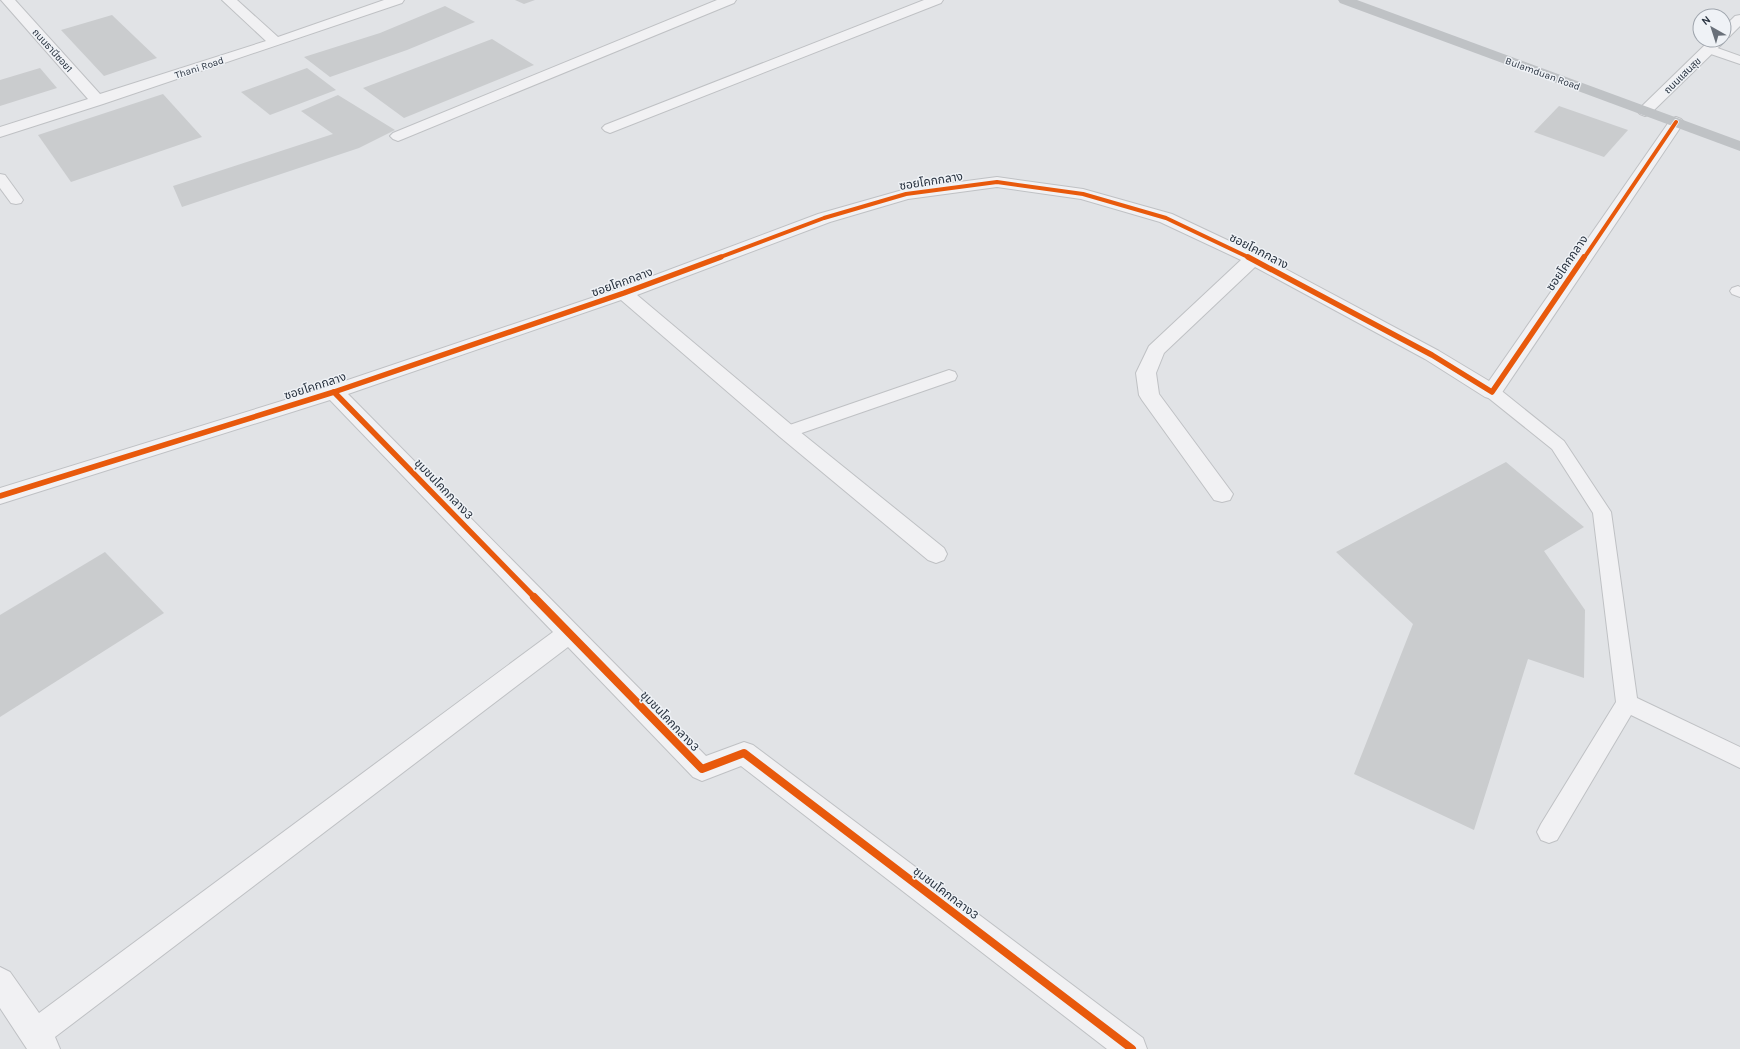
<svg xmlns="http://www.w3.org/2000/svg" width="1740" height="1049" viewBox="0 0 1740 1049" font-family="Karla,'Noto Sans Thai',sans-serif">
	<rect width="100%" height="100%" fill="#e1e3e6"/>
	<!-- building -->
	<g fill="#caccce">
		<polygon points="515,0 535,0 524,4"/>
		<polygon points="445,6 475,22 407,50 330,77 304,57 380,33"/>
		<polygon points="112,15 157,58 104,76 61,30"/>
		<polygon points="492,39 534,65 404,118 363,88"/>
		<polygon points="40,68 57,88 0,106 0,80"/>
		<polygon points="307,68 336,90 270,115 241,92"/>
		<polygon points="163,94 202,137 71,182 38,135"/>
		<polygon points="338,95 395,130 359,148 182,207 173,186 333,134 301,111"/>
		<polygon points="1559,106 1628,130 1604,157 1534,132"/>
		<polygon points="1506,462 1584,527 1544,551 1585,610 1584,678 1528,659 1474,830 1354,774 1413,624 1336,552"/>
		<polygon points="105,552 164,613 0,717 0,615"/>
	</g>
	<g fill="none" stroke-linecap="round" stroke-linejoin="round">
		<!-- lane casing -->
		<g stroke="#bfc1c4" stroke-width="2">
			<g id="lane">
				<polygon points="1709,45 1740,56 1740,64 1705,52 1703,49 1705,46"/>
				<polygon points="0,174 5,175 21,197 23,200 21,203 16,204 11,203 0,188"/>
				<polygon points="1738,286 1740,287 1740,297 1732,294 1730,291 1732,288"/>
				<polygon points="949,370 955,372 957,376 955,380 793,436 787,438 781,436 778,432 781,428"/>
				<polygon points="1492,386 1498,388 1564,441 1611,512 1637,698 1740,747 1740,768 1631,715 1557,840 1549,843 1541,840 1537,832 1541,824 1616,702 1593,513 1552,449 1486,396 1483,392 1486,388"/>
			</g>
		</g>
		<!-- street casing -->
		<g stroke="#bfc1c4" stroke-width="2">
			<g id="street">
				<polygon points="1,0 15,0 100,94 266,41 222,0 237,0 278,37 384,0 404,0 402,3 103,104 0,137 0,127 88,99"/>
				<polygon points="717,0 736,0 734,3 403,139 398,141 393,139 390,136 393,133"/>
				<polygon points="924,0 943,0 941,3 615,131 610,133 605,131 602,128 605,125"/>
				<polygon points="1740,15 1740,26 1729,37 1724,38 1724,27 1735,16"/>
				<polygon points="1724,39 1725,40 1723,43 1650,114 1645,116 1640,114 1637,111 1640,108 1710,40 1724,40"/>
				<polygon points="1676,117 1681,119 1684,122 1499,397 1492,399 1485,397 1425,359 1255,267 1164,353 1156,373 1159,394 1233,494 1230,500 1222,502 1214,500 1142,400 1139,395 1136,373 1149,346 1241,260 1160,222 1081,199 997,187 908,199 830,222 637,295 794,427 944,548 947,554 944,560 936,563 928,560 780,437 621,300 348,394 706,756 744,742 753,745 1143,1038 1147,1049 1107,1049 741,766 702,781 693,777 568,647 55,1037 60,1049 27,1049 0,1008 0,967 10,972 39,1013 553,632 330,400 0,504 0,488 327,387 618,289 818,214 906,189 997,177 1083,189 1172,214 1259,255 1439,351 1489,381 1671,119"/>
			</g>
		</g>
		<!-- lane -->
		<use href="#lane" fill="#f1f1f3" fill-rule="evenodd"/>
		<!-- street -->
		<use href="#street" fill="#f1f1f3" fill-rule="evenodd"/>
		<!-- secondary -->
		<polygon fill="#bfc2c5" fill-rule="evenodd" points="1338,0 1357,0 1740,141 1740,151 1340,3"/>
		<!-- cycleway-far2 casing -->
		<g stroke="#eff2f6" stroke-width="5.5">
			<g id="cycleway-far2">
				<polyline points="718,258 824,218 906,194 997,182 1083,194 1166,218 1250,258"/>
				<polyline points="1584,258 1676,122"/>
			</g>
		</g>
		<!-- cycleway-far1 casing -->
		<g stroke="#eff2f6" stroke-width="8">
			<g id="cycleway-far1">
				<polyline points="1248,257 1432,355 1492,392 1584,257"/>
				<polyline points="334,392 535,598"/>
				<polyline points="0,496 334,392 624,293 721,257"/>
			</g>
		</g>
		<!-- cycleway casing -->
		<g stroke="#eff2f6" stroke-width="10">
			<polyline id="cycleway" points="534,597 702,769 744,753 1132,1049"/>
		</g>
		<!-- cycleway-far2 -->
		<use href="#cycleway-far2" stroke="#e8590c" stroke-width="4"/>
		<!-- cycleway-far1 -->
		<use href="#cycleway-far1" stroke="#e8590c" stroke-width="5.5"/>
		<!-- cycleway -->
		<use href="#cycleway" stroke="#e8590c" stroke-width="8"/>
	</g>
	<g text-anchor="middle" stroke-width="3" stroke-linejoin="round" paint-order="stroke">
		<!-- far-street labels -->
		<g font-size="10" fill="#28323f" stroke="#eff2f6">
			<text transform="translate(53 50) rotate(48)" y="4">ถนนธานีซอย1</text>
			<text transform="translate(199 67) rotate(-18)" y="4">Thani Road</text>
			<text transform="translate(1543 73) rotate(20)" y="4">Bulamduan Road</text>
			<text transform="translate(1682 75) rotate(-44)" y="4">ถนนแสนสุข</text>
		</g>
		<!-- street labels -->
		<g font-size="12" fill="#28323f" stroke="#eff2f6">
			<text transform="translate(931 181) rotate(-9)" y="4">ซอยโคกกลาง</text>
			<text transform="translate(1259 251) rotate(27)" y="4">ซอยโคกกลาง</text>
			<text transform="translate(1567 263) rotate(-56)" y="4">ซอยโคกกลาง</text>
			<text transform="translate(622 282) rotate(-20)" y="4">ซอยโคกกลาง</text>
			<text transform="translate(315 386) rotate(-18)" y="4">ซอยโคกกลาง</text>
			<text transform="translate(444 489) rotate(46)" y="4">ชุมชนโคกกลาง3</text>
			<text transform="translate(670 721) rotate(46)" y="4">ชุมชนโคกกลาง3</text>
			<text transform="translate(946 893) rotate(37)" y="4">ชุมชนโคกกลาง3</text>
		</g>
	</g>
	<!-- north arrow -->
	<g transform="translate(1712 28) rotate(321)"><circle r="19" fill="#eff2f6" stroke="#9fa5ad"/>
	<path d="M0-3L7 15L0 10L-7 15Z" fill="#697079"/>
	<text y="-6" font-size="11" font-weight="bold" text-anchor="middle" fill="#28323f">N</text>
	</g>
</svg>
